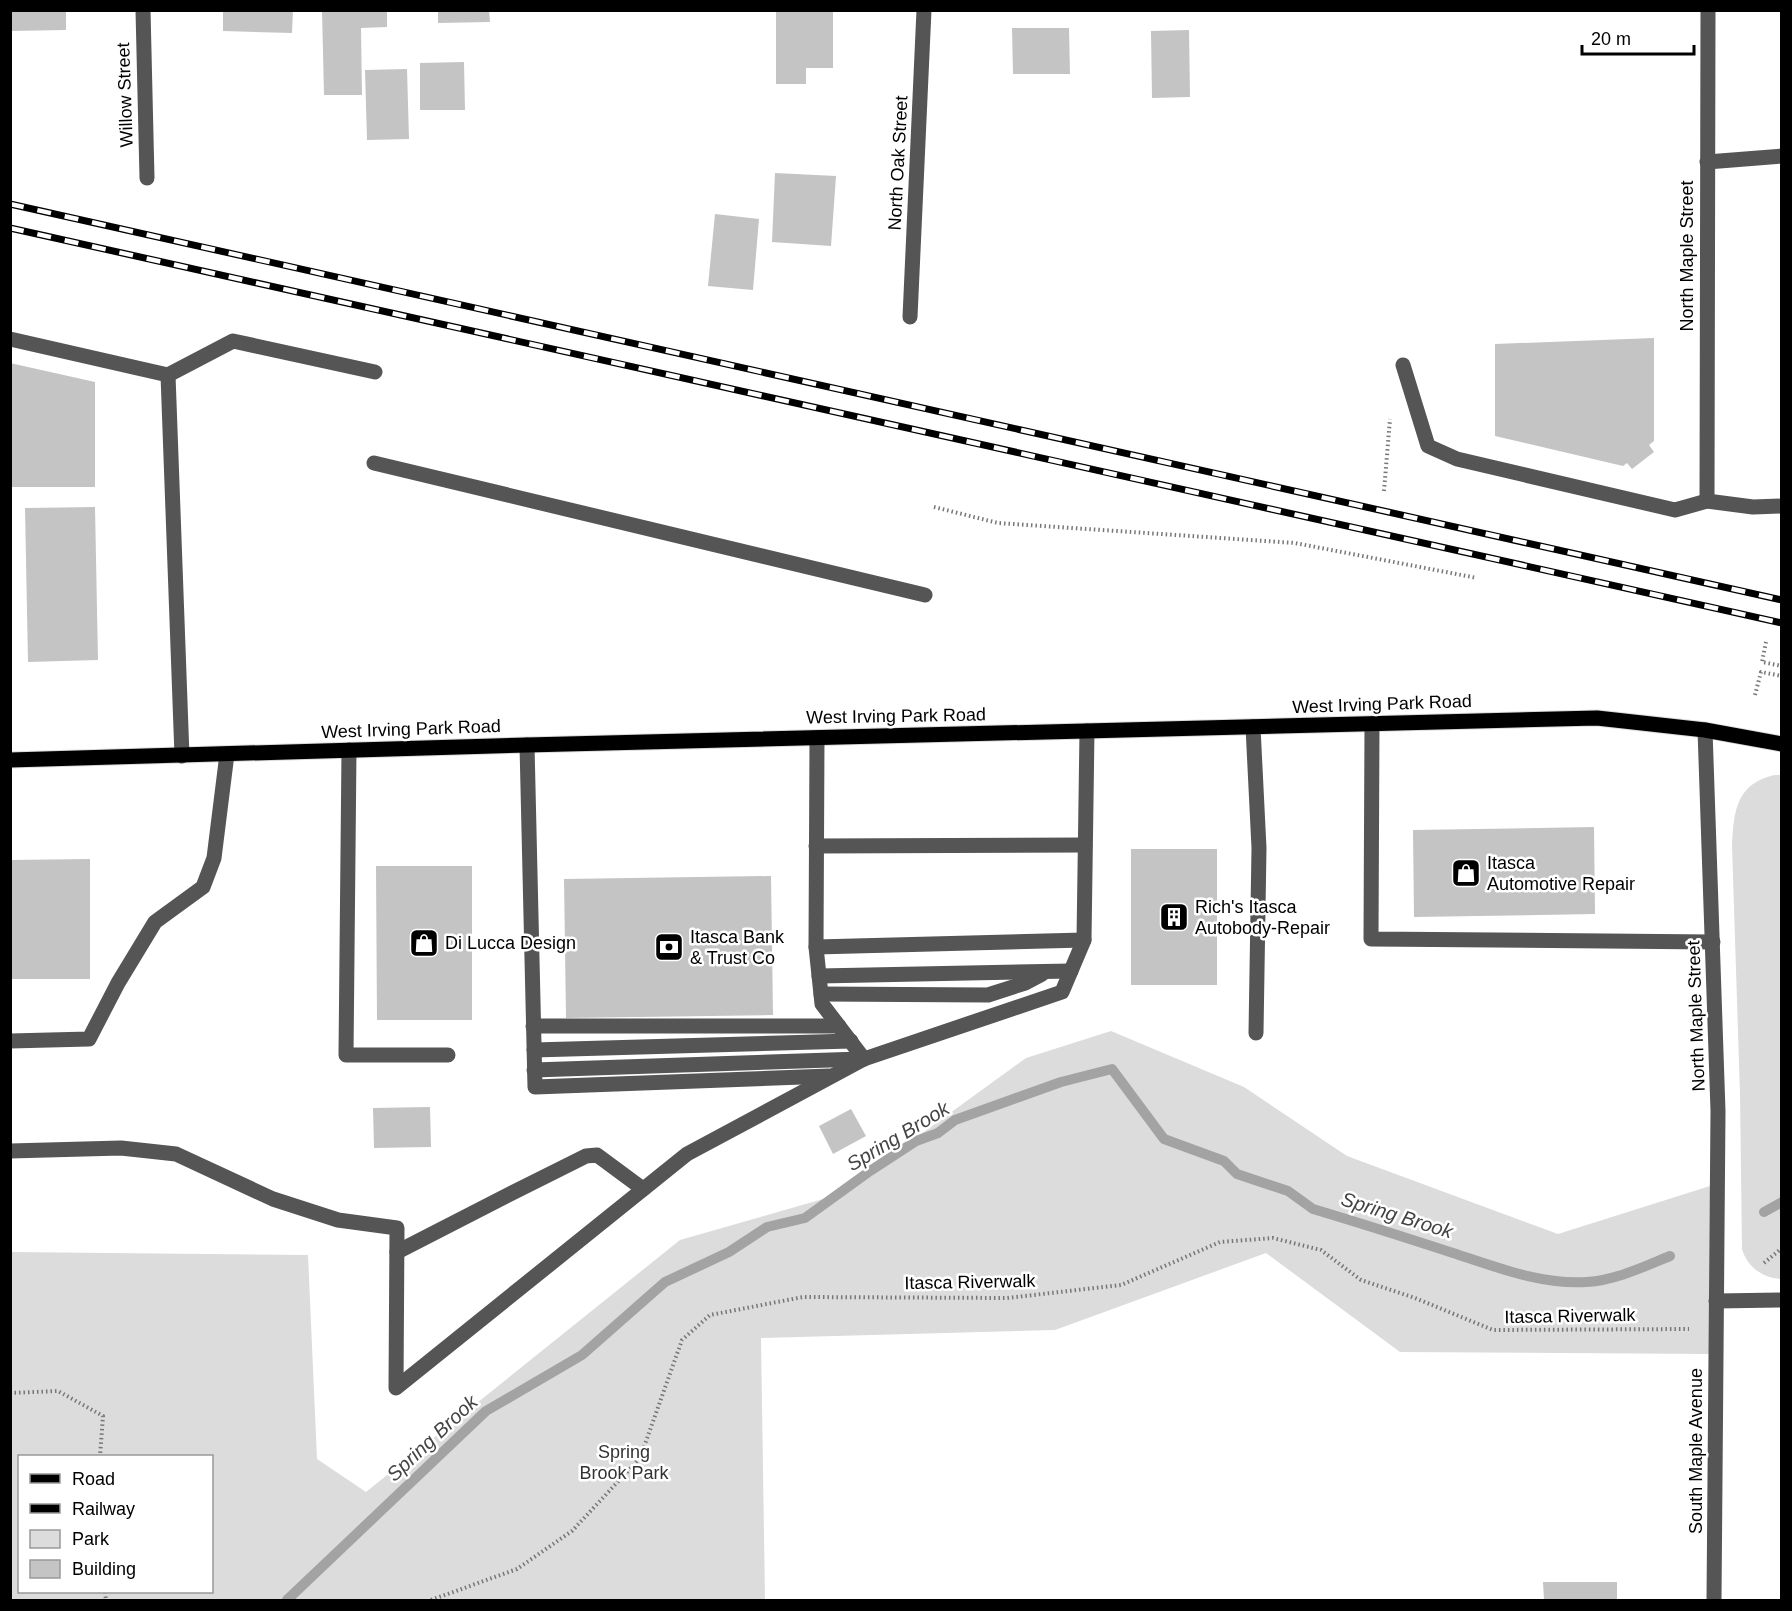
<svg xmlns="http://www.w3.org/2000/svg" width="1792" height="1611" viewBox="0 0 1792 1611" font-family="Arial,sans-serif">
	<rect width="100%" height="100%" fill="#fff"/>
	<!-- green -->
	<g fill="#dcdcdc" fill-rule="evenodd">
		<path d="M1774,775h8l-1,504c-18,-1 -34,-12 -39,-30l-2,-155 -8,-249c2,-34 4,-61 42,-70z"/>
		<path d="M1111,1031l133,56 103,69 211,78 152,-48 -1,168 -309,-2 -134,-99 -211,77 -294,8 4,262h-754v-348l297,3 9,204 49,33 314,-252 157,-45 189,-137zM20,1456h192v136h-192z"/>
	</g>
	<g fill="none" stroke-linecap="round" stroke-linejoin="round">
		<!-- stream -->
		<g stroke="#a3a3a3" stroke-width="10">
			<polyline points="1764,1212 1782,1202"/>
			<path d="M287,1600l199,-189 96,-56 83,-73 64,-30 38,-25 38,-9 65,-47 46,-30 22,-8 17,-13 106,-38 51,-13 52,70 60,22 13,13 51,17 25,18c47,14 94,29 140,44 43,14 88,32 134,29 29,-2 56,-15 83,-26"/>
		</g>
	</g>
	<!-- building -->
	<g fill="#c4c4c4">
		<polygon points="10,10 66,10 66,30 10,31"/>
		<polygon points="223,10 293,10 292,33 223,31"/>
		<polygon points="322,10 387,10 387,27 361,28 362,95 324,95"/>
		<polygon points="438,10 489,10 490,22 438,23"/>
		<polygon points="776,10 833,10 833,68 806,68 806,84 776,84"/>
		<polygon points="1012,28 1069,28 1070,74 1013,74"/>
		<polygon points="1189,30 1190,97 1152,98 1151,31"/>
		<polygon points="464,62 465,110 420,110 420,63"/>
		<polygon points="407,69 409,139 367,140 365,70"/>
		<polygon points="775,173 836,176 831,246 772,242"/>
		<polygon points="715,214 759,219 753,290 708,286"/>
		<polygon points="1654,338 1654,441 1649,445 1654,452 1632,469 1627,463 1623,466 1495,436 1495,344"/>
		<polygon points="10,363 95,382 95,487 10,487"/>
		<polygon points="95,507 98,660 28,662 25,508"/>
		<polygon points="1594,827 1595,914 1414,917 1413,830"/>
		<rect x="1131" y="849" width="86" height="136"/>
		<polygon points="90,859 90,979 10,979 10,860"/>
		<polygon points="376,866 472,866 472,1020 377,1020"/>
		<polygon points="771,876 773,1015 566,1018 564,879"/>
		<polygon points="430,1107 431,1147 374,1148 373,1108"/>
		<polygon points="851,1109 866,1136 833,1154 819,1126"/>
		<polygon points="1543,1582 1617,1582 1617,1600 1544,1600"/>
	</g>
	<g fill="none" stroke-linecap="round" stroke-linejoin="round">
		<!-- major casing -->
		<g stroke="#dbdbdb" stroke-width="17">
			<polyline id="major" points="10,760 527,745 1597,718 1705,730 1782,744"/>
		</g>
		<!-- path -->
		<g stroke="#777" stroke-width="4" stroke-dasharray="1.5 3" stroke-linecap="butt">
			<polyline points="1384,491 1390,419"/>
			<polyline points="934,507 998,523 1295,543 1477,578"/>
			<polyline points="1766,642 1762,662 1782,666"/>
			<polyline points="1755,695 1761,672 1782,676"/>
			<polyline points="1764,1263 1782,1248"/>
			<polyline points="10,1393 58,1391 103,1416 100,1456"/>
			<polyline points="105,1592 106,1600"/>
			<polyline points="431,1600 517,1569 572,1531 640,1458 682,1340 710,1315 803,1297 1007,1298 1121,1285 1220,1242 1273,1238 1321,1250 1361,1280 1415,1298 1493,1330 1689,1329"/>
		</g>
		<!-- minor -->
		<g stroke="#555" stroke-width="15">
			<polyline points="143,10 147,178"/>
			<polyline points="1707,162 1782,156"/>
			<polyline points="910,317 924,10"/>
			<polyline points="10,339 168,375 182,756"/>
			<polyline points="1403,365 1428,446 1457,459 1675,510 1707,501 1753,507 1782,506"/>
			<polyline points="168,375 233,341 375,372"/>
			<polyline points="374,463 925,595"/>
			<polyline points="1707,501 1708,10"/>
			<polyline points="1372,724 1371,939 1713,942"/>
			<polyline points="1253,727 1259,848 1256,1033"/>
			<polyline points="1705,730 1718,1111 1714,1600"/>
			<polyline points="817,738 816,947 822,1004 864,1059"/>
			<polyline points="527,745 535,1087 829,1076"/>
			<polyline points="349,750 346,1055 448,1055"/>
			<polyline points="816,846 1085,845"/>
			<polyline points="816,947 1084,940"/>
			<polyline points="819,976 1071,971"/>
			<polyline points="821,994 988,995 1025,983 1042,974"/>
			<polyline points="533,1026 839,1026"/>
			<polyline points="10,1041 89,1039 118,983 155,922 203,887 214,858 227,754"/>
			<polyline points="534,1050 851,1041"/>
			<polyline points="534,1070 861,1059"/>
			<polyline points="10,1151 121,1148 176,1154 273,1199 338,1220 397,1228 396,1388 687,1154 864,1059 1062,992 1084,940 1087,731"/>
			<polyline points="397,1252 510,1194 586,1156 597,1155 643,1189"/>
			<polyline points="1716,1301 1782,1300"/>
		</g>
		<!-- major -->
		<use href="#major" stroke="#000" stroke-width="15"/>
		<!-- rail casing -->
		<g stroke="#000" stroke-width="7">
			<g id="rail">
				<polyline points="10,204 1782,600"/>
				<polyline points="10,228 1782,623"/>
			</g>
		</g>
		<!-- rail -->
		<use href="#rail" stroke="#fff" stroke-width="4.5" stroke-dasharray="14" stroke-linecap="butt"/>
	</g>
	<!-- icons -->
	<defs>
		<g id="shop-square" transform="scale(1.5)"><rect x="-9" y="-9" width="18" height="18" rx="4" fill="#000" stroke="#fff"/><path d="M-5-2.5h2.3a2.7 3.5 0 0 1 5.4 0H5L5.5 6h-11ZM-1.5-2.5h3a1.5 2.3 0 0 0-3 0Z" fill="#fff"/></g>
		<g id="building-square" transform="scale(1.5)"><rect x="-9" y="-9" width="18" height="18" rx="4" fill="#000" stroke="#fff"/><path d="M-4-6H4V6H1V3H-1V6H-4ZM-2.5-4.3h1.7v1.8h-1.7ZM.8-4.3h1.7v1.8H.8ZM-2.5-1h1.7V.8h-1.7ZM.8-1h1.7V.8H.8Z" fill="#fff"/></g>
		<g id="bank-square" transform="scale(1.5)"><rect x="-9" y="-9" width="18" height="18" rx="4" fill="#000" stroke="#fff"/><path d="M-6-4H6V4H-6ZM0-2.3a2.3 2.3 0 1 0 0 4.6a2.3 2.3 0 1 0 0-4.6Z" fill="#fff"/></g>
	</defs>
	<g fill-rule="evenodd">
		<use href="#shop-square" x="1466" y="873"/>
		<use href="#building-square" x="1174" y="917"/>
		<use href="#shop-square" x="424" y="943"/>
		<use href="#bank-square" x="669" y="947"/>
	</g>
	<g text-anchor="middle" stroke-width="5" stroke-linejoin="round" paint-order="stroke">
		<!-- street labels -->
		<g font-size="18" fill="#000" stroke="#fff">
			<text transform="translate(125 95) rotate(-92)" y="6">Willow Street</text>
			<text transform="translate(898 163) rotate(-87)" y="6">North Oak Street</text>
			<text transform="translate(1687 256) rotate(-90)" y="6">North Maple Street</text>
			<text transform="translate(1382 704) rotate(-2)" y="6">West Irving Park Road</text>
			<text transform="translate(896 716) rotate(-1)" y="6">West Irving Park Road</text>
			<text transform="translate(411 729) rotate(-2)" y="6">West Irving Park Road</text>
			<text transform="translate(1696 1016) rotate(-92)" y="6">North Maple Street</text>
			<text transform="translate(970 1282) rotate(-1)" y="6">Itasca Riverwalk</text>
			<text transform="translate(1570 1316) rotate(-1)" y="6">Itasca Riverwalk</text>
			<text transform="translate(1696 1451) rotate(-90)" y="6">South Maple Avenue</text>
		</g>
		<!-- poi labels -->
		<g font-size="18" fill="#000" stroke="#fff" text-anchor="start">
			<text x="1487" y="869">Itasca<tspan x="1487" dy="21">Automotive Repair</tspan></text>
			<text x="1195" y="913">Rich's Itasca<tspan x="1195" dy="21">Autobody-Repair</tspan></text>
			<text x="690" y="943">Itasca Bank<tspan x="690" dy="21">&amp; Trust Co</tspan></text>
			<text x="445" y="949">Di Lucca Design</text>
		</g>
		<!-- park labels -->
		<g font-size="18" fill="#333" stroke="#fff">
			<text x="624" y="1458">Spring<tspan x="624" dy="21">Brook Park</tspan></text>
		</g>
		<!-- water labels -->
		<g font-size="20" font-style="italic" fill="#444" stroke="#fff">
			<text transform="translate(898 1136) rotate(-31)" y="7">Spring Brook</text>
			<text transform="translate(1397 1215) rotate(17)" y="7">Spring Brook</text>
			<text transform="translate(432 1438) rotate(-43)" y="7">Spring Brook</text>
		</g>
	</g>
	<!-- border -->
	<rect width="1792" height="1611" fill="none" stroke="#000000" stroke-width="24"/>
	<!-- legend -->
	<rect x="18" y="1455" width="195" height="138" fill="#ffffff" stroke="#999999" stroke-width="1.5"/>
	<rect x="30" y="1474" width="30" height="9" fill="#000000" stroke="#999999" stroke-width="1.5"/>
	<text x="72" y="1485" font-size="18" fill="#000000">Road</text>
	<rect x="30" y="1504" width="30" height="9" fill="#000000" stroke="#999999" stroke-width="1.5"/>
	<text x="72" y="1515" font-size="18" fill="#000000">Railway</text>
	<rect x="30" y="1530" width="30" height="18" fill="#dcdcdc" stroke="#999999" stroke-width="1.5"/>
	<text x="72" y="1545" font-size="18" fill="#000000">Park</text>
	<rect x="30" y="1560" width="30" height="18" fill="#c4c4c4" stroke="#999999" stroke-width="1.5"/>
	<text x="72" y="1575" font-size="18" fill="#000000">Building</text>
	<!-- scale -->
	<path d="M1582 45v9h112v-9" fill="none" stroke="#000000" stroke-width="3"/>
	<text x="1591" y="45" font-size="18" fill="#000000" stroke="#ffffff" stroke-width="4.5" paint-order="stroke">20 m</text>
</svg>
